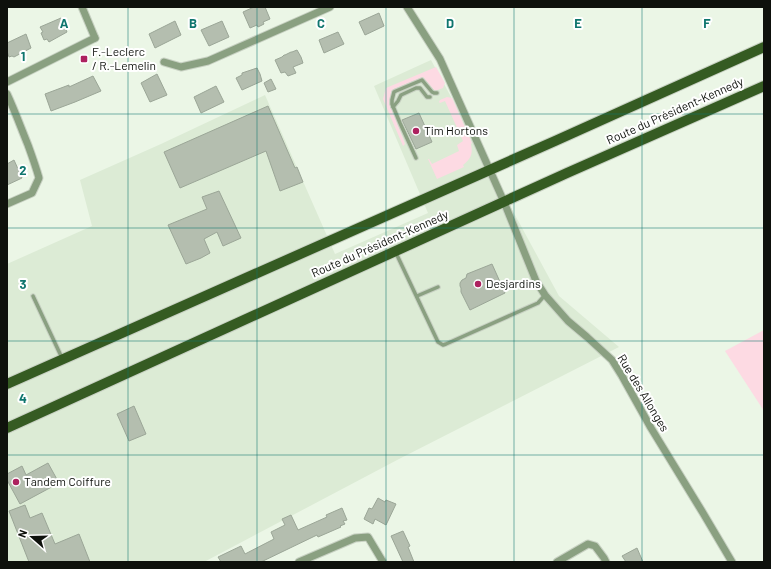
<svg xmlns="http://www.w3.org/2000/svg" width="771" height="569" viewBox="0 0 771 569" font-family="Barlow,sans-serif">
	<rect width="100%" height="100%" fill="#ebf6e6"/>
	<!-- built -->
	<polygon fill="#dcebd5" points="431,60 559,296 619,347 399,459 204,562 7,562 7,264 92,226 80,180 161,144 265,95 335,254 428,213 374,86"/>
	<!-- green -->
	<g fill="#fddae3">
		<polygon points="436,67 445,83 443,88 435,91 423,77 394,89 392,91 389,103 404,141 405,144 403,146 383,99 386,88"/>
		<path d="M447,97l5,1 1,2 19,43 -1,1c2,10 0,15 -8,21l1,2 -27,12 -9,-20h1l3,5 27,-13 -2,-6 6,-4 -18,-40 -5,2 -1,-1 1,-2z"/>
		<polygon points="764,330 764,411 725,351"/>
	</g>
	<!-- building -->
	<g fill="#b4beaf" stroke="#9ba697">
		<polygon points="254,7 265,7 270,19 263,22 264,24 258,27 257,25 250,28 243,12"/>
		<polygon points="379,13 384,26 365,35 359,22"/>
		<polygon points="61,18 67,32 49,42 47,39 44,40 41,33 43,32 40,27"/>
		<polygon points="175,21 181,35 155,48 149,34"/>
		<polygon points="222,21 229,37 209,46 201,30"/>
		<polygon points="338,32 344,44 324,53 319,40"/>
		<polygon points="26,34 31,48 14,57 12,56 9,57 7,51 7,43"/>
		<polygon points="297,50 301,57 303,63 293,67 296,73 288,76 285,72 281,73 275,60 282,57 284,55 285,55 291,52 292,52"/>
		<polygon points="257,68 260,74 262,81 242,90 236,78 242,75 242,73"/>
		<polygon points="157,74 167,95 150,102 141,83"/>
		<polygon points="93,76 101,91 75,102 51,111 45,94 69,85 69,87"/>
		<polygon points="271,79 276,89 268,92 264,83"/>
		<polygon points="216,86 224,102 201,113 194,97"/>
		<polygon points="268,106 295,168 297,167 303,182 280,191 266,151 180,188 164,152"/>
		<polygon points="419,113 432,142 416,149 402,120"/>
		<polygon points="14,160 22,178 7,185 7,164"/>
		<polygon points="219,191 241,238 223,246 217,232 204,239 210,253 201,258 186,264 168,225 207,209 202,197"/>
		<polygon points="492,264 505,293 470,310 461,292 461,288 460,286 460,283 462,280 466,278 467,274"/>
		<polygon points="134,406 146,434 129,441 117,414"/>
		<polygon points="48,463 59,483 20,504 7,480 7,474 22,466 26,475"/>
		<polygon points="378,498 385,502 386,500 396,504 386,525 375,519 373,524 364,519 369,508 372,509"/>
		<polygon points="25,505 30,518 42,513 55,544 79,534 90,562 29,562 9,511"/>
		<polygon points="342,508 347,520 343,521 345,524 340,526 341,527 318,537 317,535 261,562 221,562 218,557 241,546 245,554 274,539 271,532 285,525 282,519 291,515 298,530 327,517 326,515"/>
		<polygon points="403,531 410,546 408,547 414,562 403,562 391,536"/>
		<polygon points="637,548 643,562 626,562 622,556"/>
	</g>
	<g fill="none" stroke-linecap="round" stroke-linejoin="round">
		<!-- service casing -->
		<g stroke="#c8d1c3" stroke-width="5.5">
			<g id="service">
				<polyline points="393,107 398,101 401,95 416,88 420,88 427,97 430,97"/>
				<polyline points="416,158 400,123 392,104 392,100 394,92 396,91 422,80 432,92 434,93 437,93"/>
				<polyline points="396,253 438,342 443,345 446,344 538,303 545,295"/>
				<polyline points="33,296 62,358"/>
				<polyline points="417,296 438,287"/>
			</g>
		</g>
		<!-- minor casing -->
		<g stroke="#c8d1c3" stroke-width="9">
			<g id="minor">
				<polyline points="82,7 95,38"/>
				<polyline points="407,7 440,59 504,202 536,281 545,295 568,321 587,337 612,360 622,376 651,428 703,513 732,562"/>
				<polyline points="164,62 181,67 208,61 330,7"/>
				<polyline points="7,82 95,38"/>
				<path d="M7,94c8,17 14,34 21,51 4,11 8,22 11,33l-7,15 -25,11"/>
				<polyline points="299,562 355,538 368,537 383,562"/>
				<polyline points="557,562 588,544 595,546 604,558 606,562"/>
			</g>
		</g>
		<!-- primary casing -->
		<g stroke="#c8d1c3" stroke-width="12">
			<g id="primary">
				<polyline points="7,384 555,141 764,47"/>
				<polyline points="7,428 567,173 764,86"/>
			</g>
		</g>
		<!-- service -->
		<use href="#service" stroke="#8aa081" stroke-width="3.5"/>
		<!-- minor -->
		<use href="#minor" stroke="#8aa081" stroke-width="7"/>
		<!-- primary -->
		<use href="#primary" stroke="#355b22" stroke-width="10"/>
	</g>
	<!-- grid -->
	<path fill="none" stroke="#0f766e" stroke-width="1" stroke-opacity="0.55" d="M128,7v555M257,7v555M386,7v555M514,7v555M642,7v555M7,114h757M7,228h757M7,341h757M7,455h757"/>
	<!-- markers -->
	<g fill="#ad215f" stroke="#fff" stroke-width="1.5">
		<rect x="80" y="55" width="8" height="8" rx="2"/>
		<circle cx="416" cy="131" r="4"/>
		<circle cx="478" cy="284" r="4"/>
		<circle cx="16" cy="482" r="4"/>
	</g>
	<g text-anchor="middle" stroke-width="4" stroke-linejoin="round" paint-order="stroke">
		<!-- poi labels -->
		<g font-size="12" fill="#0e110c" stroke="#fff" text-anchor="start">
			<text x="92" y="56">F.-Leclerc<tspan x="92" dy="14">/ R.-Lemelin</tspan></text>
			<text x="424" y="135">Tim Hortons</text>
			<text x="486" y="288">Desjardins</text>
			<text x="24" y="486">Tandem Coiffure</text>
		</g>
		<!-- street labels -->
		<g font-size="12" fill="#0e110c" stroke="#fff">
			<text transform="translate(675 111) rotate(-24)" y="4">Route du Président-Kennedy</text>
			<text transform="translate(380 244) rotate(-24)" y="4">Route du Président-Kennedy</text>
			<text transform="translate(643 393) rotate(59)" y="4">Rue des Allonges</text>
		</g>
	</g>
	<g font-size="13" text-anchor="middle" font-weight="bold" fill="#0f766e" stroke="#fff" stroke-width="4" stroke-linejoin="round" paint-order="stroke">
		<text x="64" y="28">A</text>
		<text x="193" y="28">B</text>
		<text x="321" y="28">C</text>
		<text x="450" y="28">D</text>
		<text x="578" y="28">E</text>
		<text x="707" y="28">F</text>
		<text x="23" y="61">1</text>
		<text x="23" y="175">2</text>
		<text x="23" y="289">3</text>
		<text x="23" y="403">4</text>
	</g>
	<!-- border -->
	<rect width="771" height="569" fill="none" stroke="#0e110c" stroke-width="16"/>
	<!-- north arrow -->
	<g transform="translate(32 537) rotate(290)" stroke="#ffffff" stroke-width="3" paint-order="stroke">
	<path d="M0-3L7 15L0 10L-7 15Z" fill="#0e110c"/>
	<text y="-6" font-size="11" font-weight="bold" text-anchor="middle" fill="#0e110c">N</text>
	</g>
</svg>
